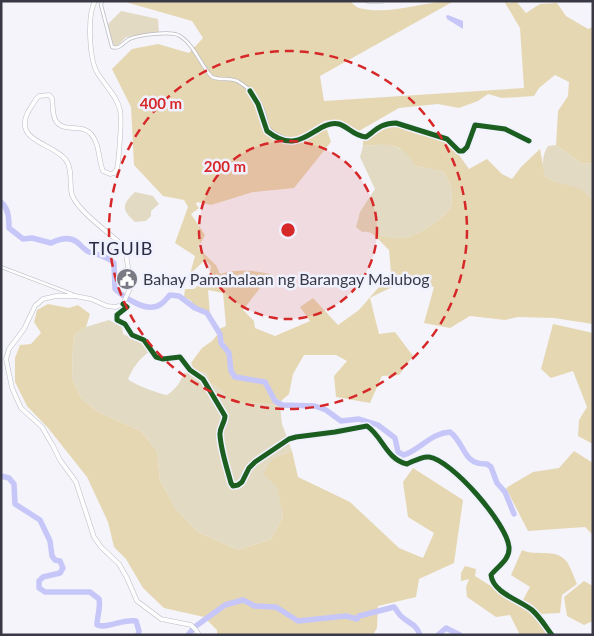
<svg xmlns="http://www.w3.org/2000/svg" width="594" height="636" viewBox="0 0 594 636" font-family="Lato,sans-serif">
	<rect width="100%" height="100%" fill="#f4f4fa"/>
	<!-- green -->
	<g fill="#e3dac3">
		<polygon points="121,11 158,19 159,34 126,37 119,44 115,46 110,39 108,24"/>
		<path d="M390,144l18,9 8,13 28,6 8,17 -1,19c-18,18 -40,35 -67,30 -9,-2 -12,-7 -22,-6l-6,-5 4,-15 15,-23 -15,-32 3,-11z"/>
		<path d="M556,145l25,18 12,1v36l-12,-10 -28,-9 -8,-5c-3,-11 -3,-21 3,-30z"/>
		<path d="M135,192l18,4 6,8 -8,7v5l-5,5 -11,1c-13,-12 -14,-17 0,-30z"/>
		<path d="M109,320l13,7 1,7 21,10 6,7c-11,8 -16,15 -22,28 5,5 31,15 39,16 9,-6 13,-12 17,-22l24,-1 2,11 12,8 8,11c17,3 33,0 50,4l2,18 10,27 -19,7 10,59 -12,22 -33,11 -40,-18 -23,-24 -15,-28 -3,-29 -16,-20 -43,-19 -16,-13 -10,-20 1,-34 2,-11 11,-7z"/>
	</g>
	<!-- forest -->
	<g fill="#e6d7b3">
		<path d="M122,1h228c3,3 6,6 9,7 29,8 65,-7 95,-7l-134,75 4,25 200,-13 -4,-60 -16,-27 5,2 7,-2 10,12 14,-9 17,-1 9,13 22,13 5,-2v137l-12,-1 -25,-18 2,-34 10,-15 1,-14 -14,-7 -16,13 -5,8 -32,2 -14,-4 -10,7 -19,7 -21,-4 -39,4 -40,23 -19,-11 -16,1 7,21 -37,46 -41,4 -42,13 -14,-3 -1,2 3,4 -8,6 14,21 -7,13 18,17 4,9c19,-5 32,-4 51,0l-28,36 11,11 1,7 20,8 35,-15 -10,-14 13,-9 25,27 21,-15 32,-37 -2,-23 -19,-19c32,18 58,0 81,-23l1,-19 -8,-17 -28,-6c-16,-25 -27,-22 -53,-20v-5l17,-11 15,-4 22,8 26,6 14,12 12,17 18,-10 15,15 10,5 9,-12 19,-18 5,27 8,5 28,8 12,11v124l-39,-6 -36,-1 -13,3 -35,-4 -20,12 -26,-5 10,-36c-32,-5 -35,-4 -64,11l9,36 16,-2 18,24 -14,19 -17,1 -12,27 -34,-6 -2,-21 13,-15 -11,-6h-32l-11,19 -4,20 -8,7c-10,-4 -9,-16 -18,-21l-27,-4 -3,-3 -2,-21c-9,-7 -7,-15 -12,-23l7,-3 -3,-33 -15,-3 2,24 -14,-7 -6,-7 -6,-3 1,-8h9l16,-13 1,-10 -6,-6 -15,14 5,-18 -20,-13 13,-36 -4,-7 -21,-4 -29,-31 -3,-58 -19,-38 20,-20 26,-5 31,9 14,-15 -11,-17z"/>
		<polygon points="48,304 69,308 78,305 90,314 86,327 75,334 73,345 72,379 82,399 98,412 141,431 157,451 160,480 175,508 198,532 238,550 271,539 283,517 277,487 263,474 273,458 292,451 298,477 350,502 399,548 423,558 434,533 408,517 403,482 413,468 463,500 454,563 419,579 416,597 378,606 377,628 373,635 217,635 217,630 204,617 164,608 143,588 126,559 114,547 108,522 87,477 48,428 27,406 15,382 15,358 20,345 31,344 41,333 34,322 37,310"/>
		<polygon points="553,324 593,333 593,444 578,436 579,420 587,407 573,371 551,378 541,369"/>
		<path d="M217,335h2c1,8 2,13 9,18l2,19 4,6 30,5 4,10 12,13c-17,-4 -33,-1 -50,-4l-8,-11 -12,-8 -3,-11h-12l-4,-9 11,-15 10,-7z"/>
		<polygon points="574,451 593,463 593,535 585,527 528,531 506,488 533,472 559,468"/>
		<path d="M522,550c14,7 34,-3 45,12 4,6 7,15 10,22l-15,11 -2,18 -21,1 -17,-12 8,-15 -19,-12z"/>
		<polygon points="465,566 476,569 475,576 529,610 550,635 520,635 510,615 496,617 467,597 466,587 469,579 461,581 461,573"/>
		<polygon points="584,581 593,586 593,621 584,625 567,616 564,597"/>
	</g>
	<!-- water -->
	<polygon fill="#c6c7f8" points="448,15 463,21 463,29 447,19 446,16"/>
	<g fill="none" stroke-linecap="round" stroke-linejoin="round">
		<!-- river -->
		<g stroke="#c6c7f8" stroke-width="5.5">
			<path d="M1,202c8,7 8,17 8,26l14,11 9,-1 19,5c8,-4 18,-7 26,-1 4,3 7,8 12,10 9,3 18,4 25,11l1,26c10,9 33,25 46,15 3,-2 6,-6 9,-9l9,1 16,12 12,5 13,21 1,9 8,10 2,18 4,6 30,5 10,19 7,4 33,1 11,4 15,11 18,-2 19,6 17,13 3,14 6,3c17,-6 27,-22 46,-23 16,12 12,33 37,32l4,3 6,16 8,9 9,22"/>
			<path d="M1,476l8,2 5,6 1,20 25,16 10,21 2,15 3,4 5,1 3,7 -3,5 -17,4 -4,4v7l6,4h45l9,7c2,9 -2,17 -2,26 10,4 24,-6 39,-4l3,10 -1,4"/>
			<path d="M196,626l29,-21 18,-5 12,6 21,1 22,14 48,-5 11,3 2,-3 35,-9c3,3 5,8 8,10 8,7 14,7 18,18"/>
			<polyline points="188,635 193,629"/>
			<polyline points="438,635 446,628 460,635"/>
		</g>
		<!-- minor casing -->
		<g stroke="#bbbbc4" stroke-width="4">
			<g id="minor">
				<path d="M102,1l-1,4 11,42c9,3 12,-7 20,-9 9,-3 37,-7 46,-3 16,8 22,30 34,42 9,4 19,0 27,5 13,8 22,19 26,34 1,3 1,8 3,11 3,7 14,9 20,13"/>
				<path d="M250,91l8,13 9,27c35,28 48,-12 72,-7 10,3 14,12 27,13 11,-8 16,-14 30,-14l51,16 12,12h4l4,-4 8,-22 30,4 24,12"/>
				<polyline points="1,267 72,294"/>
			</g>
		</g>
		<!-- tertiary casing -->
		<g stroke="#bbbbc4" stroke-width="4.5">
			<path id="tertiary" d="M123,304l4,3 -10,8v5l8,4 7,11 12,5 12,17 7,2 17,-2 10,13 13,9 22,37c0,7 -6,12 -5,19 1,16 7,33 11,48l2,3 5,-1 4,-3 7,-14 6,-6 34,-23 7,-2 39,-5 32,-6c16,11 19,33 40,38 7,-3 15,-8 22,-7 23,3 78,67 80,90 1,13 -11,19 -18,28 2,18 29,25 41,35 8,7 14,17 20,25"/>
		</g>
		<!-- primary casing -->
		<g stroke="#bbbbc4" stroke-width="5">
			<g id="primary">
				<path d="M95,1c-8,14 -6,59 3,73 7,11 19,22 22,36 2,10 -1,48 -3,59l-3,4 -4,1 -7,-3c-5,-12 -3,-27 -12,-37 -9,-11 -28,-1 -35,-13 -4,-6 -3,-16 -4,-23l-3,-3 -10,1c-5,5 -7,10 -11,16 -15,30 26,31 38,48 7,10 3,24 6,35 7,17 35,36 49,49l5,10 5,32 -8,18 -7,3 -9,-1 -16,-7 -16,-3h-19l-13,3 -8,7 -11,23 -15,20 -3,10 6,29 9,20 21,19 11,19 7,14 16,22 18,55 7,10 18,17 8,14 10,23 24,18 30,6 5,5 3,5"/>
				<polyline points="368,1 382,1"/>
			</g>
		</g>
		<!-- minor -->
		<use href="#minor" stroke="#fdfdfe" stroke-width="2.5"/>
		<!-- tertiary -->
		<use href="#tertiary" stroke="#fdfdfe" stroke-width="3"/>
		<!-- primary -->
		<use href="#primary" stroke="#fdfdfe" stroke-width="4"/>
		<!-- cycleway casing -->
		<g stroke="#f0f1fe" stroke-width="8">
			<g id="cycleway">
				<path d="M250,91l8,13 9,27c35,28 48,-12 72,-7 10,3 14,12 27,13 11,-8 16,-14 30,-14l51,16 12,12h4l4,-4 8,-22 30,4 24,12"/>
				<path d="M123,304l4,3 -10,8v5l8,4 7,11 12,5 12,17 7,2 17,-2 10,13 13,9 22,37c0,7 -6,12 -5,19 1,16 7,33 11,48l2,3 5,-1 4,-3 7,-14 6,-6 34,-23 7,-2 39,-5 32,-6c16,11 19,33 40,38 7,-3 15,-8 22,-7 23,3 78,67 80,90 1,13 -11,19 -18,28 2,18 29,25 41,35 8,7 14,17 20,25"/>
			</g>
		</g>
		<!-- cycleway -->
		<use href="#cycleway" stroke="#1b5e20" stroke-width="5"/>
	</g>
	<!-- distance rings -->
	<circle cx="288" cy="230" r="89" fill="#d62828" fill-opacity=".12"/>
	<g fill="none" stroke="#d62828" stroke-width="2.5" stroke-dasharray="9 6">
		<circle cx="288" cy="230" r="89"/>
		<circle cx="288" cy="230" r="179"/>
	</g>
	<!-- icons -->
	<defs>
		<g id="civic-disc" transform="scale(1.125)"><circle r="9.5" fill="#7a7a84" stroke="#f0f1fe"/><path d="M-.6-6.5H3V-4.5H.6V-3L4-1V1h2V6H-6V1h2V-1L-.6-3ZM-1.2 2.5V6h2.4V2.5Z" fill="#fff"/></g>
	</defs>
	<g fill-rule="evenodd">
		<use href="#civic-disc" x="127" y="279"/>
	</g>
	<g text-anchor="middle" stroke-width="5" stroke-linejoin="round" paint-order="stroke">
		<!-- poi labels -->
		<g font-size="16" fill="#383945" stroke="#f0f1fe" text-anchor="start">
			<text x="143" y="285">Bahay Pamahalaan ng Barangay Malubog</text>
		</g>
		<!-- neighbourhood labels -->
		<g font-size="18" letter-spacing="1" fill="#2b2b43" stroke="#f0f1fe">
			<text x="121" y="255">TIGUIB</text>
		</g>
	</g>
	<circle cx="288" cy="230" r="8" fill="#d62828" stroke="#f0f1fe" stroke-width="2.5"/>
	<g font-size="15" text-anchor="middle" font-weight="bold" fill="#d62828" stroke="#f0f1fe" stroke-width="5" stroke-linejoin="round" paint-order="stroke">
		<text x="161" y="109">400 m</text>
		<text x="225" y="172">200 m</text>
	</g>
	<!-- border -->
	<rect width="594" height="636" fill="none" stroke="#383945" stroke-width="5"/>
</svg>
